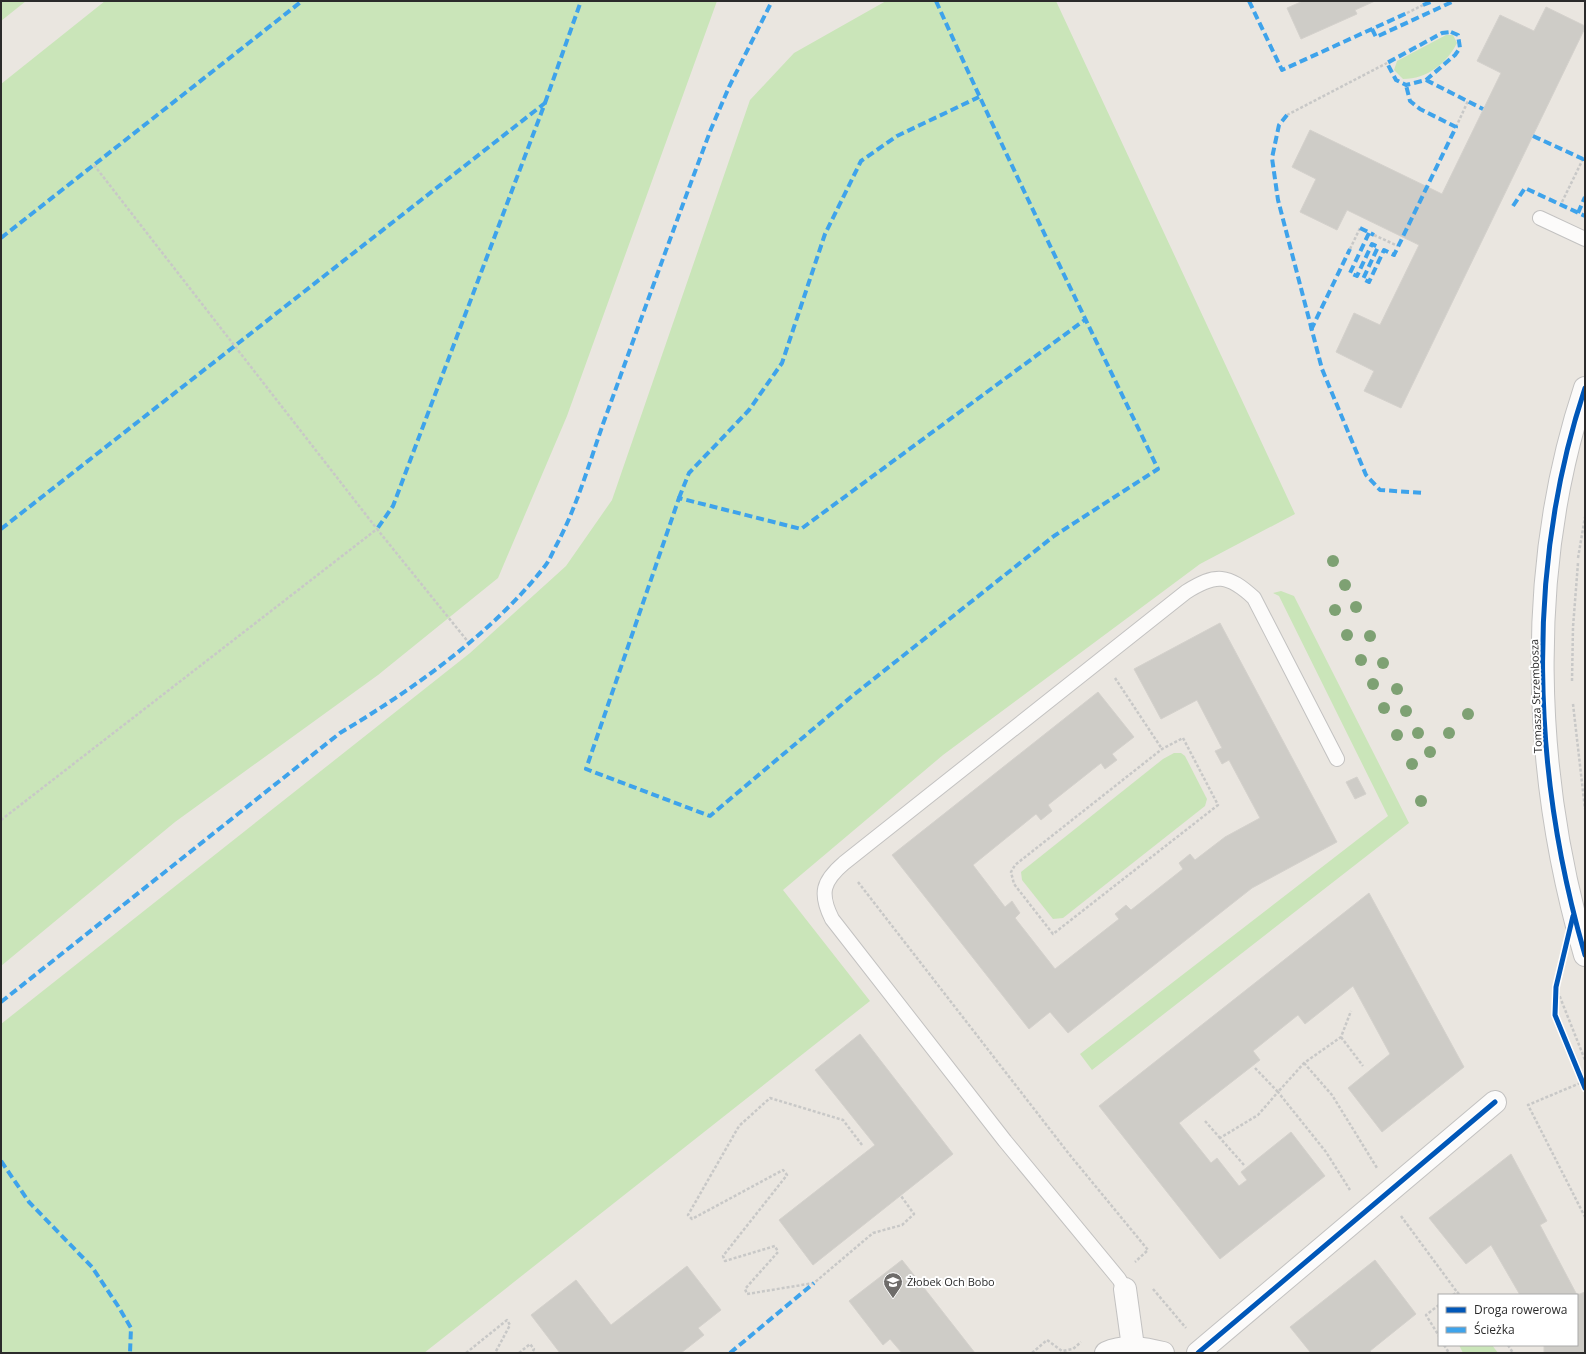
<svg xmlns="http://www.w3.org/2000/svg" width="1586" height="1354" viewBox="0 0 1586 1354" font-family="'Open Sans',sans-serif">
	<rect width="100%" height="100%" fill="#eae6e0"/>
	<!-- green -->
	<g fill="#cae5b9">
		<polygon points="1,1 26,1 1,21"/>
		<polygon points="105,1 717,1 567,416 498,578 378,675 175,822 1,966 1,84"/>
		<polygon points="886,1 1056,1 1295,514 1200,564 943,755 783,890 870,1001 424,1353 1,1353 1,1024 470,653 566,566 612,500 750,100 794,53"/>
		<path d="M1446,35h7l4,8c-10,20 -30,36 -54,36l-9,-9 3,-9z"/>
		<polygon points="1281,591 1294,596 1409,823 1092,1070 1080,1054 1388,816 1279,596 1273,593"/>
		<polygon points="1174,753 1181,753 1185,756 1207,799 1205,806 1063,918 1053,919 1022,880 1021,872 1163,759"/>
		<polygon points="1459,1345 1492,1345 1498,1353 1463,1353"/>
	</g>
	<!-- building -->
	<g fill="#ceccc7" stroke="#d4d1cc">
		<polygon points="1303,1 1375,1 1355,10 1357,14 1301,39 1287,8"/>
		<polygon points="1546,7 1585,26 1585,28 1401,408 1364,391 1374,371 1336,352 1354,313 1380,325 1419,245 1347,210 1337,230 1300,212 1316,179 1292,167 1310,130 1442,194 1501,73 1477,61 1500,15 1534,31"/>
		<polygon points="1220,623 1337,842 1252,888 1068,1033 1050,1012 1029,1029 892,855 1098,692 1134,737 1112,754 1117,760 1105,769 1101,763 1048,805 1052,811 1041,820 1036,814 973,865 1005,907 1012,901 1020,913 1015,918 1055,969 1119,919 1115,914 1126,905 1131,910 1183,869 1179,863 1190,854 1195,860 1225,837 1260,818 1229,760 1222,764 1215,751 1222,748 1197,700 1161,719 1134,669"/>
		<polygon points="1357,777 1366,794 1355,799 1346,782"/>
		<polygon points="1369,893 1464,1067 1382,1132 1348,1088 1390,1054 1353,986 1305,1024 1298,1015 1253,1051 1260,1060 1179,1123 1211,1163 1217,1158 1239,1186 1247,1180 1241,1172 1291,1132 1325,1176 1220,1259 1099,1106"/>
		<polygon points="860,1034 953,1154 813,1265 779,1220 875,1145 815,1070"/>
		<polygon points="1511,1154 1547,1221 1540,1225 1577,1295 1585,1292 1585,1353 1544,1353 1544,1345 1577,1345 1577,1295 1520,1295 1491,1245 1466,1264 1429,1218"/>
		<polygon points="902,1260 910,1270 975,1353 902,1353 890,1339 883,1345 849,1301"/>
		<polygon points="1375,1260 1416,1314 1370,1351 1372,1353 1311,1353 1290,1327"/>
		<polygon points="687,1266 721,1310 698,1328 704,1335 681,1353 560,1353 531,1315 576,1280 611,1325"/>
	</g>
	<g fill="none" stroke-linecap="round" stroke-linejoin="round">
		<!-- lane casing -->
		<g stroke="#c3c2c1" stroke-width="16">
			<g id="lane">
				<polyline points="1540,218 1585,239"/>
				<path d="M1125,1289l-6,-10 -114,-138 -173,-222c-13,-26 -9,-38 12,-56l342,-271c30,-19 42,-18 68,6l83,161"/>
			</g>
		</g>
		<!-- street casing -->
		<g stroke="#c3c2c1" stroke-width="24">
			<g id="street">
				<polyline points="1125,1289 1133,1347"/>
				<path d="M1106,1353c18,-8 38,-5 57,0"/>
				<polyline points="1198,1353 1495,1102"/>
			</g>
		</g>
		<!-- secondary casing -->
		<g stroke="#c3c2c1" stroke-width="24">
			<path id="secondary" d="M1585,388c-60,181 -53,385 0,567"/>
		</g>
		<!-- path -->
		<g stroke="#c8c8c7" stroke-width="2.5" stroke-dasharray="3 2" stroke-linecap="butt">
			<polyline points="1407,13 1423,5"/>
			<polyline points="1287,115 1387,63"/>
			<polyline points="1456,127 1468,101"/>
			<polyline points="94,165 377,529"/>
			<polyline points="1562,202 1583,159"/>
			<polyline points="1374,235 1398,246"/>
			<polyline points="1350,249 1360,228"/>
			<polyline points="1578,558 1585,517"/>
			<polyline points="1115,678 1162,749"/>
			<polyline points="1572,681 1573,627 1578,563"/>
			<polyline points="1573,704 1585,809"/>
			<polygon points="1183,738 1218,805 1053,934 1014,884 1011,872 1015,865 1162,749"/>
			<polyline points="1,820 377,529 469,643"/>
			<polyline points="858,882 1069,1154 1148,1250 1135,1262"/>
			<polyline points="1556,987 1585,1060"/>
			<polyline points="1341,1037 1363,1066"/>
			<polyline points="1304,1063 1332,1095 1377,1168"/>
			<polyline points="1255,1068 1278,1092 1304,1063 1341,1037 1351,1011"/>
			<polyline points="1585,1081 1528,1105 1585,1217"/>
			<polyline points="1205,1121 1220,1138"/>
			<polyline points="862,1145 843,1120 770,1098 739,1126 688,1215 692,1219 783,1170 787,1175 723,1256 725,1261 775,1246 778,1252 745,1289 747,1294 814,1283 873,1233 902,1225 914,1214 901,1196"/>
			<polyline points="1244,1165 1220,1138 1258,1115 1278,1092 1326,1152 1350,1190"/>
			<polyline points="1401,1216 1457,1292"/>
			<polyline points="1153,1289 1186,1328"/>
			<polyline points="1453,1295 1457,1292 1460,1295"/>
			<polyline points="1439,1305 1426,1315 1439,1336"/>
			<polyline points="1444,1345 1449,1353"/>
			<polyline points="1508,1345 1513,1353"/>
			<polyline points="466,1353 507,1320 510,1325 495,1353"/>
			<polyline points="519,1353 530,1344 534,1349 532,1353"/>
			<polyline points="1032,1353 1047,1340 1062,1351 1073,1349 1081,1342"/>
		</g>
		<!-- lane -->
		<use href="#lane" stroke="#fcfbfa" stroke-width="14"/>
		<!-- street -->
		<use href="#street" stroke="#fcfbfa" stroke-width="22"/>
		<!-- secondary -->
		<use href="#secondary" stroke="#fcfbfa" stroke-width="22"/>
		<!-- quiet -->
		<g stroke="#3ea3eb" stroke-width="4" stroke-dasharray="8 4" stroke-linecap="butt">
			<path d="M936,1c71,158 147,313 222,468l-104,67 -203,161 -141,119 -124,-47 93,-271 122,31 285,-210"/>
			<polyline points="1249,1 1282,70 1407,13"/>
			<polyline points="1423,5 1433,1"/>
			<polyline points="1372,29 1376,37 1454,1"/>
			<polygon points="1451,32 1458,35 1460,48 1455,55 1426,80 1406,85 1396,80 1387,63 1442,33"/>
			<polyline points="1426,80 1483,109"/>
			<polyline points="545,103 581,1"/>
			<polyline points="1287,115 1279,125 1272,158 1278,200 1322,369 1366,475 1380,490 1425,493"/>
			<polyline points="1533,136 1583,159 1585,155"/>
			<polyline points="1513,206 1525,188 1585,216"/>
			<polyline points="1578,213 1585,197"/>
			<polyline points="1360,228 1374,235"/>
			<polyline points="1369,233 1350,273 1357,276 1372,244 1378,247 1363,279 1369,282 1384,250 1394,255 1456,127 1420,109 1410,101 1406,85"/>
			<polyline points="1,238 302,1"/>
			<polyline points="1311,330 1350,249"/>
			<polyline points="679,498 689,473 749,410 782,363 825,234 861,161 897,136 979,97"/>
			<polyline points="1,529 545,103 393,506 377,529"/>
			<path d="M1,1002l339,-269c72,-43 153,-100 205,-167 5,-6 8,-15 12,-22 20,-38 32,-80 46,-120 36,-99 71,-197 108,-295l18,-42 43,-86"/>
			<polyline points="1,1161 29,1202 92,1267 118,1306 131,1328 130,1353"/>
			<polyline points="730,1353 814,1283"/>
		</g>
		<!-- cycleway casing -->
		<g stroke="#fff" stroke-width="8">
			<g id="cycleway">
				<path d="M1585,388c-60,181 -53,385 0,567"/>
				<polyline points="1573,916 1556,987 1555,1015 1585,1088"/>
				<polyline points="1198,1353 1495,1102"/>
			</g>
		</g>
		<!-- cycleway -->
		<use href="#cycleway" stroke="#0057b8" stroke-width="5"/>
	</g>
	<!-- trees -->
	<g fill="#7ea173">
		<circle cx="1333" cy="561" r="6"/>
		<circle cx="1345" cy="585" r="6"/>
		<circle cx="1356" cy="607" r="6"/>
		<circle cx="1335" cy="610" r="6"/>
		<circle cx="1347" cy="635" r="6"/>
		<circle cx="1370" cy="636" r="6"/>
		<circle cx="1361" cy="660" r="6"/>
		<circle cx="1383" cy="663" r="6"/>
		<circle cx="1373" cy="684" r="6"/>
		<circle cx="1397" cy="689" r="6"/>
		<circle cx="1384" cy="708" r="6"/>
		<circle cx="1406" cy="711" r="6"/>
		<circle cx="1468" cy="714" r="6"/>
		<circle cx="1418" cy="733" r="6"/>
		<circle cx="1449" cy="733" r="6"/>
		<circle cx="1397" cy="735" r="6"/>
		<circle cx="1430" cy="752" r="6"/>
		<circle cx="1412" cy="764" r="6"/>
		<circle cx="1421" cy="801" r="6"/>
	</g>
	<!-- icons -->
	<defs>
		<g id="school-pin" transform="scale(1)"><path d="M0 17L-7.5 6A9.5 9.5 0 1 1 7.5 6Z" fill="#6e6c6a" stroke="#fff"/><path d="M0-5L7-2L0 1L-7-2ZM-4 1L0 2.5L4 1V4Q0 6-4 4Z" fill="#fff"/></g>
	</defs>
	<g fill-rule="evenodd">
		<use href="#school-pin" x="893" y="1282"/>
	</g>
	<g text-anchor="middle" stroke-width="4" stroke-linejoin="round" paint-order="stroke">
		<!-- street labels -->
		<g font-size="11" fill="#2b2b2b" stroke="#fff">
			<text transform="translate(1536 696) rotate(-92)" y="4">Tomasza Strzembosza</text>
		</g>
		<!-- poi labels -->
		<g font-size="11" fill="#2b2b2b" stroke="#fff" text-anchor="start">
			<text x="907" y="1286">Żłobek Och Bobo</text>
		</g>
	</g>
	<!-- border -->
	<rect width="1586" height="1354" fill="none" stroke="#2b2b2b" stroke-width="4"/>
	<!-- legend -->
	<rect x="1438" y="1294" width="140" height="52" fill="#ffffff" stroke="#aaaaaa"/>
	<rect x="1446" y="1307" width="20" height="6" fill="#0057b8" stroke="#aaaaaa"/>
	<text x="1474" y="1314" font-size="12" fill="#2b2b2b">Droga rowerowa</text>
	<rect x="1446" y="1327" width="20" height="6" fill="#3ea3eb" stroke="#aaaaaa"/>
	<text x="1474" y="1334" font-size="12" fill="#2b2b2b">Ścieżka</text>
</svg>
